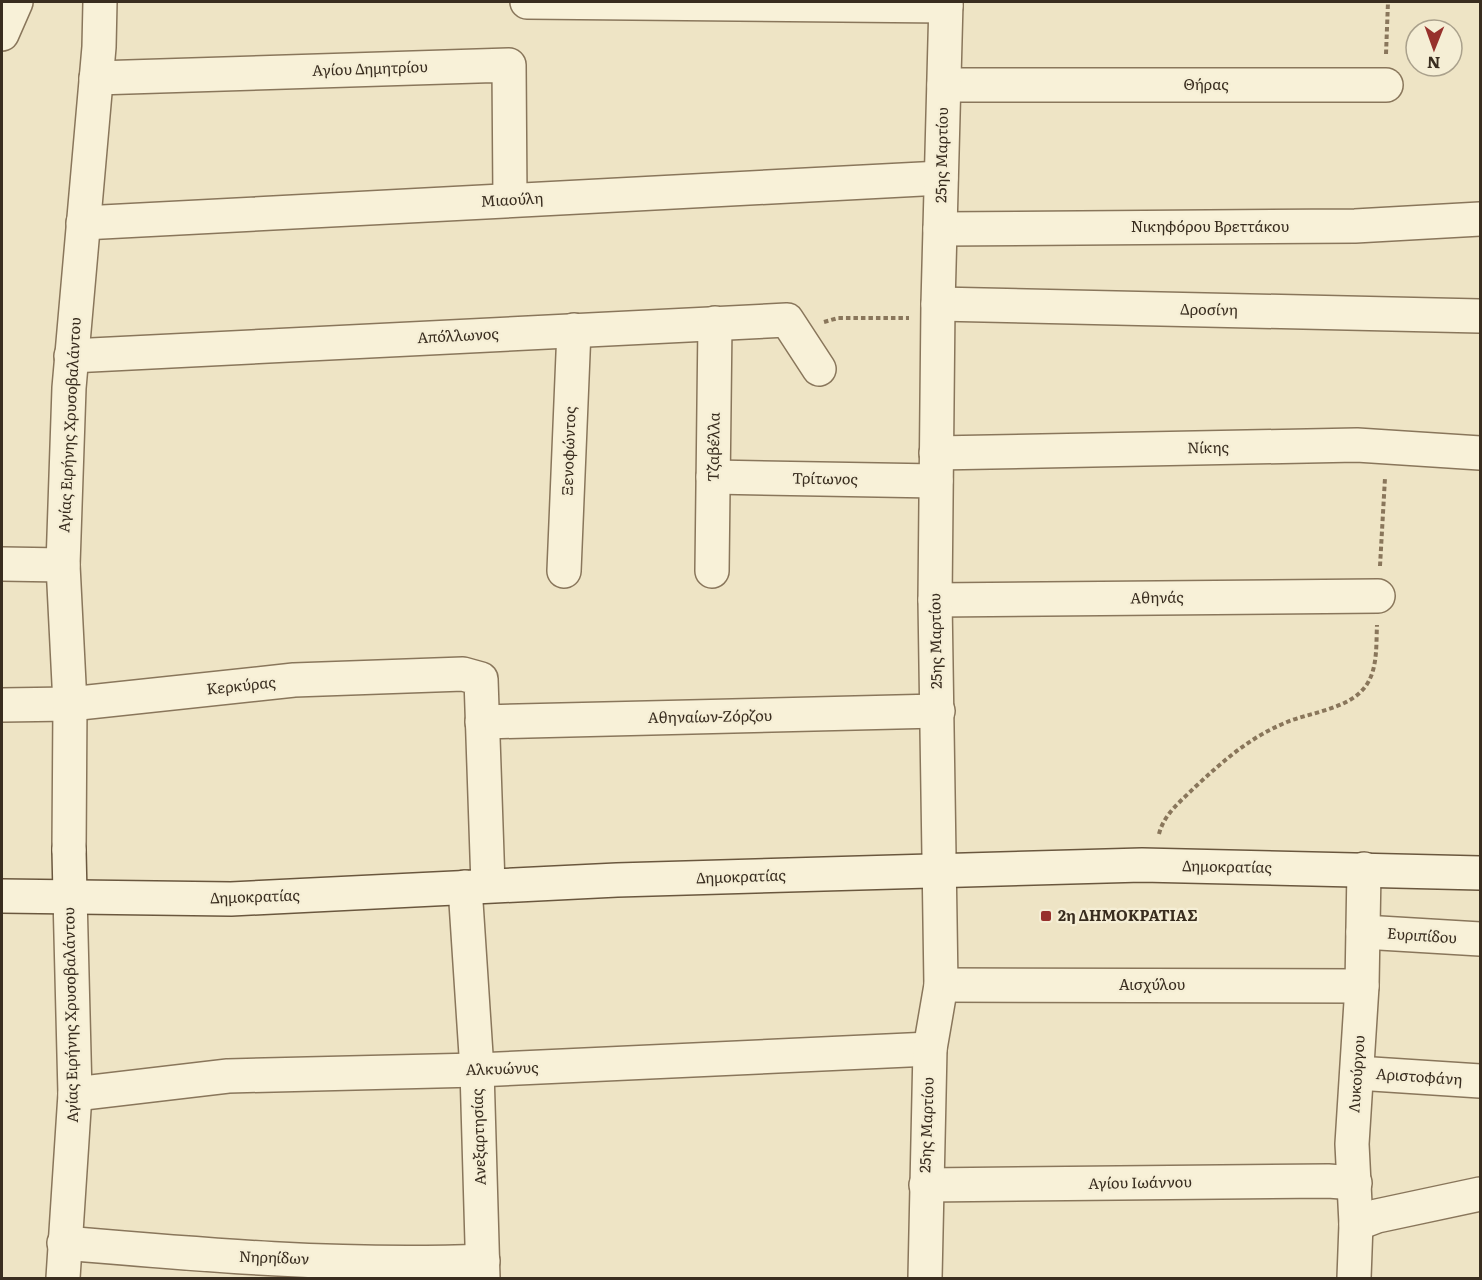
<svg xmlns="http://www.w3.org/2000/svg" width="1482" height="1280" viewBox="0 0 1482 1280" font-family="Literata,serif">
	<rect width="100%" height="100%" fill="#eee4c5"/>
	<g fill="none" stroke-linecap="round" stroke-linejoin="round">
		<!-- street casing -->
		<g stroke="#89765b" stroke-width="36">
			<g id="street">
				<polyline points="527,2 946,6"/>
				<polyline points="2,34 16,2"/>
				<polyline points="96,78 509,65 510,200"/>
				<polyline points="944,85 1386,85"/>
				<polyline points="83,223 941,178"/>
				<polyline points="940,229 1355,226 1480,219"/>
				<polyline points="938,304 1480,316"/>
				<polyline points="71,356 787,320 819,369"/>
				<polyline points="936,453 1357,445 1480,453"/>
				<polyline points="713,477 936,481"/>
				<polyline points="2,564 63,565"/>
				<polyline points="564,571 574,330"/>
				<polyline points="712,571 715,323"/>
				<polyline points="935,600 1378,596"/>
				<polyline points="2,705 70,704 294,680 463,674 481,679 488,885"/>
				<polyline points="482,722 938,711"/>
				<polyline points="69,850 70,704 63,565 69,388 99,47 100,2"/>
				<polyline points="465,887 477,1070 483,1278"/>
				<polyline points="1363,932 1480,939"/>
				<polyline points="941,985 1362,986"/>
				<polyline points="1357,1073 1480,1081"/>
				<polyline points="75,1094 228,1076 477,1070 930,1049"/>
				<polyline points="926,1185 1328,1181 1355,1183"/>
				<polyline points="1356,1224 1377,1216 1480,1194"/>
				<path d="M64,1243c139,12 280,24 419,18"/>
				<polyline points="63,1278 75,1094 70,896"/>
				<polyline points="925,1278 930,1049 941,985 935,600 938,304 946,2"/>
				<polyline points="1354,1278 1356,1224 1352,1144 1362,986 1364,869"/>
			</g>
		</g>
		<!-- secondary casing -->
		<g stroke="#6a573e" stroke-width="36">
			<g id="secondary">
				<polyline points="69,850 70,896"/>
				<polyline points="2,896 231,899 617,880 1142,865 1480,873"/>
			</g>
		</g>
		<!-- path -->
		<g stroke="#89765b" stroke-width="4" stroke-dasharray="4.5 3" stroke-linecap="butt">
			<polyline points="1386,54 1388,2"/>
			<polyline points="824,322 838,318 909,318"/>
			<polyline points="1380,566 1385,478"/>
			<path d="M1159,834c5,-20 21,-32 35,-46 29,-27 56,-51 93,-66 25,-10 61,-13 78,-35 13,-17 11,-42 12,-62"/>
		</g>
		<!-- street -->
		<use href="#street" stroke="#f8f1d8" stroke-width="33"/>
		<!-- secondary -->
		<use href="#secondary" stroke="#f8f1d8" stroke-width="33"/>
	</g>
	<!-- markers -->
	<rect fill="#97312c" stroke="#f5eed5" stroke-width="2" x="1040" y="910" width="12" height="12" rx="3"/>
	<g text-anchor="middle" stroke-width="4.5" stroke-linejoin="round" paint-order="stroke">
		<!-- street labels -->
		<g font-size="15" fill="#392d1f" stroke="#f5eed5">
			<text transform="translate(370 69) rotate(-2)" y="5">Αγίου Δημητρίου</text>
			<text x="1206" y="90">Θήρας</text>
			<text transform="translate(942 155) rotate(-89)" y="5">25ης Μαρτίου</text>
			<text transform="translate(512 200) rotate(-3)" y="5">Μιαούλη</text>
			<text x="1210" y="232">Νικηφόρου Βρεττάκου</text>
			<text transform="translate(1209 310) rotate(1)" y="5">Δροσίνη</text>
			<text transform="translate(458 336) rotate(-3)" y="5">Απόλλωνος</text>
			<text transform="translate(70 425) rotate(-87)" y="5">Αγίας Ειρήνης Χρυσοβαλάντου</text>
			<text transform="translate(714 447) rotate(-89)" y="5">Τζαβέλλα</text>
			<text transform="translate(1208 448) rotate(-1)" y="5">Νίκης</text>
			<text transform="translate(569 451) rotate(-88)" y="5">Ξενοφώντος</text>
			<text transform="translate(825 479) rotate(1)" y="5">Τρίτωνος</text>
			<text transform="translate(1157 598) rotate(-1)" y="5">Αθηνάς</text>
			<text transform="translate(936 641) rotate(-91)" y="5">25ης Μαρτίου</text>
			<text transform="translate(241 686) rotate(-6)" y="5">Κερκύρας</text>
			<text transform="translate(710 717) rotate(-1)" y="5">Αθηναίων-Ζόρζου</text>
			<text transform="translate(1227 867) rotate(1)" y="5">Δημοκρατίας</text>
			<text transform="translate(741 877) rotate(-2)" y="5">Δημοκρατίας</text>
			<text transform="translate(255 897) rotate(-2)" y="5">Δημοκρατίας</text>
			<text transform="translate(1422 936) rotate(4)" y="5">Ευριπίδου</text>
			<text x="1152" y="990">Αισχύλου</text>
			<text transform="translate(71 1015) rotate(-91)" y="5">Αγίας Ειρήνης Χρυσοβαλάντου</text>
			<text transform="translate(502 1069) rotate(-2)" y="5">Αλκυώνυς</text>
			<text transform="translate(1357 1074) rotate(-86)" y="5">Λυκούργου</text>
			<text transform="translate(1419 1077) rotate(4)" y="5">Αριστοφάνη</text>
			<text transform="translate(927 1125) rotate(-88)" y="5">25ης Μαρτίου</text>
			<text transform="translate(479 1137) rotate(-92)" y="5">Ανεξαρτησίας</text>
			<text transform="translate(1140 1183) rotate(-1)" y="5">Αγίου Ιωάννου</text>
			<text transform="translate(274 1258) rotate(2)" y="5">Νηρηίδων</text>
		</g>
		<!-- poi labels -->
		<g font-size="15" font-weight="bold" fill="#392d1f" stroke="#f5eed5" text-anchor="start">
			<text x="1058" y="921">2η ΔΗΜΟΚΡΑΤΙΑΣ</text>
		</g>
	</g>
	<!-- border -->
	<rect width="1482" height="1280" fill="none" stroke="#392d1f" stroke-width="6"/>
	<!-- north arrow -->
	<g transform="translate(1434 48) rotate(181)"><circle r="28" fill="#f5eed5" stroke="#aaa18c" stroke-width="1.5"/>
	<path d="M0-4.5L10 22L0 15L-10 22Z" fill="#97312c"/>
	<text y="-9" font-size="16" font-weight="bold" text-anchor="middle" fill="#392d1f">N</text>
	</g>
</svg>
